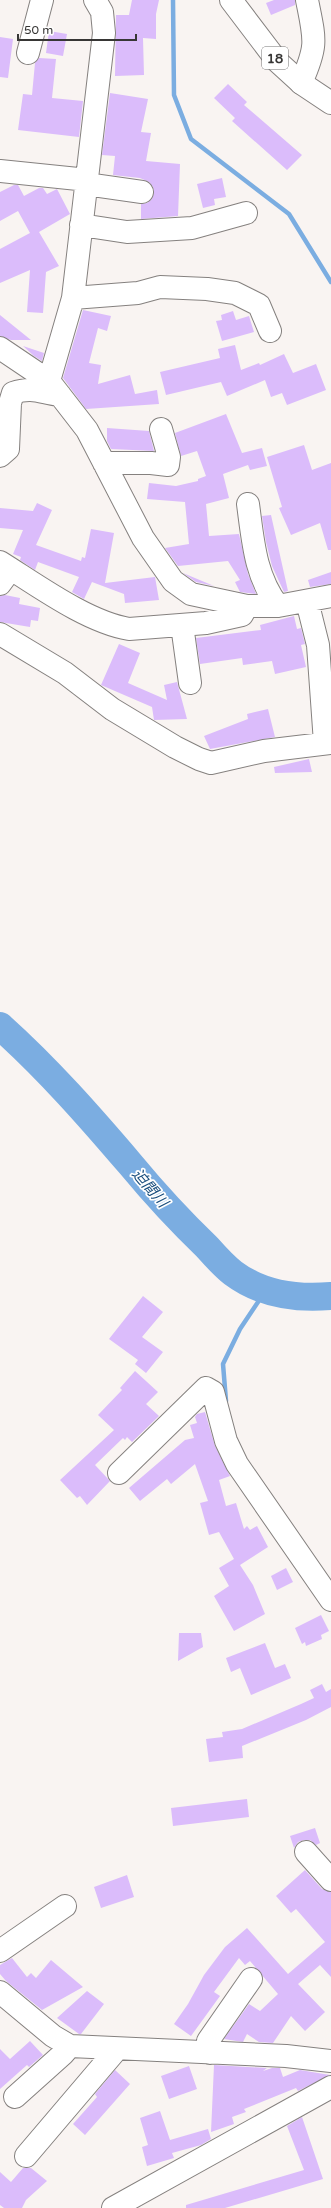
<svg xmlns="http://www.w3.org/2000/svg" width="331" height="2208" font-family="'Varela Round','Noto Sans JP',sans-serif">
	<rect width="100%" height="100%" fill="#f9f4f2"/>
	<g fill="none" stroke-linecap="round" stroke-linejoin="round">
		<path stroke="#7bade1" stroke-width="4.5" d="M 173,0 L 174,95 L 191,139 L 289,214 L 331,282
			M 226,1401 L 223,1364 L 240,1329 L 266,1290"/>
		<path stroke="#7bade1" stroke-width="28" d="M 0,1026 C 48,1069 90,1117 131,1165 C 155,1194 180,1221 207,1247 C 215,1256 224,1266 233,1273 C 261,1294 297,1299 331,1296"/>
	</g>
	<path fill="#dbbcfb" d="M 132,0 L 159,0 L 156,14 L 156,39 L 143,38 L 144,75 L 115,76 L 116,15 L 129,15 Z
		M 274,0 L 295,0 L 295,5 L 271,15 L 266,3 Z
		M 49,31 L 67,34 L 63,56 L 46,53 Z
		M 0,37 L 13,39 L 8,78 L 0,77 Z
		M 39,58 L 56,59 L 52,98 L 83,101 L 79,137 L 18,130 L 23,94 L 32,95 L 35,63 Z
		M 228,84 L 247,102 L 244,105 L 302,155 L 287,170 L 232,121 L 235,118 L 214,98 Z
		M 110,93 L 148,99 L 141,132 L 151,133 L 146,161 L 180,164 L 178,216 L 141,219 L 141,204 L 147,203 L 152,199 L 154,193 L 153,187 L 149,182 L 140,178 L 113,175 L 115,156 L 102,155 Z
		M 222,178 L 226,197 L 214,199 L 215,205 L 203,208 L 197,184 Z
		M 14,185 L 18,185 L 24,196 L 39,188 L 43,188 L 47,194 L 57,189 L 70,214 L 39,232 L 59,266 L 46,272 L 43,313 L 27,312 L 30,270 L 0,283 L 0,249 L 30,233 L 18,211 L 0,221 L 0,192 Z
		M 83,310 L 111,316 L 107,331 L 98,328 L 89,363 L 101,365 L 98,384 L 130,375 L 135,394 L 157,390 L 159,404 L 86,409 L 63,378 Z
		M 233,311 L 236,320 L 249,316 L 254,332 L 222,341 L 216,321 L 222,320 L 221,315 Z
		M 0,315 L 31,340 L 11,340 L 0,336 Z
		M 235,345 L 241,370 L 259,363 L 260,365 L 284,354 L 293,373 L 316,364 L 326,390 L 287,405 L 282,393 L 271,397 L 265,380 L 227,396 L 221,382 L 166,395 L 160,372 L 220,358 L 218,349 Z
		M 23,346 L 44,353 L 42,361 L 34,356 Z
		M 226,414 L 242,453 L 262,448 L 267,466 L 250,470 L 248,465 L 223,474 L 229,498 L 206,504 L 209,536 L 239,534 L 248,574 L 256,594 L 240,592 L 235,582 L 240,580 L 228,561 L 178,566 L 165,548 L 189,544 L 185,502 L 147,499 L 149,483 L 176,486 L 198,481 L 198,479 L 206,476 L 197,451 L 181,456 L 175,433 Z
		M 107,428 L 149,431 L 154,451 L 111,449 L 107,441 Z
		M 304,445 L 312,470 L 331,463 L 331,550 L 328,550 L 320,523 L 291,535 L 279,508 L 282,507 L 267,457 Z
		M 37,503 L 52,510 L 36,545 L 81,561 L 82,557 L 85,558 L 91,529 L 114,533 L 105,583 L 155,577 L 159,600 L 125,603 L 124,594 L 92,582 L 84,599 L 72,592 L 79,577 L 38,562 L 35,570 L 20,560 L 21,557 L 13,554 L 23,530 L 0,528 L 0,508 L 33,511 Z
		M 271,515 L 288,591 L 284,592 L 272,566 L 266,542 L 262,516 Z
		M 331,572 L 331,584 L 310,587 L 308,580 Z
		M 183,573 L 214,586 L 196,582 Z
		M 5,595 L 20,598 L 19,604 L 40,608 L 38,621 L 31,620 L 30,627 L 0,622 L 0,596 Z
		M 294,616 L 297,629 L 301,628 L 305,644 L 301,645 L 306,667 L 275,674 L 272,661 L 243,665 L 242,658 L 200,664 L 196,638 L 261,630 L 260,625 Z
		M 119,644 L 140,653 L 128,683 L 167,700 L 164,685 L 177,682 L 187,719 L 154,720 L 152,707 L 101,685 Z
		M 268,709 L 275,737 L 210,749 L 204,736 L 248,719 L 247,714 Z
		M 309,759 L 312,772 L 275,773 L 274,767 Z
		M 143,1296 L 163,1312 L 142,1337 L 163,1352 L 146,1373 L 135,1364 L 138,1360 L 109,1339 Z
		M 135,1371 L 158,1392 L 146,1404 L 159,1416 L 132,1442 L 127,1437 L 125,1440 L 123,1438 L 95,1465 L 110,1481 L 87,1505 L 80,1496 L 77,1498 L 60,1480 L 114,1430 L 98,1415 L 122,1390 L 120,1388 Z
		M 205,1412 L 215,1446 L 230,1476 L 219,1480 L 226,1506 L 236,1503 L 244,1529 L 247,1526 L 250,1530 L 257,1526 L 268,1547 L 240,1565 L 253,1585 L 265,1614 L 234,1631 L 214,1596 L 229,1586 L 219,1568 L 234,1559 L 219,1532 L 209,1535 L 200,1503 L 208,1501 L 195,1464 L 171,1484 L 167,1479 L 140,1501 L 129,1488 L 185,1440 L 194,1438 L 190,1425 L 197,1423 L 195,1417 L 197,1414 Z
		M 286,1568 L 293,1582 L 277,1590 L 271,1576 Z
		M 321,1615 L 329,1631 L 321,1635 L 322,1639 L 306,1646 L 305,1642 L 302,1644 L 295,1628 Z
		M 179,1633 L 201,1633 L 203,1647 L 178,1661 Z
		M 265,1643 L 275,1668 L 285,1664 L 291,1678 L 251,1695 L 240,1668 L 231,1672 L 226,1658 Z
		M 322,1684 L 326,1692 L 331,1689 L 331,1707 L 306,1720 L 242,1746 L 243,1758 L 209,1762 L 206,1739 L 223,1737 L 222,1732 L 242,1729 L 301,1704 L 314,1698 L 310,1690 Z
		M 247,1799 L 249,1817 L 173,1826 L 171,1808 Z
		M 315,1828 L 320,1843 L 316,1845 L 310,1840 L 304,1840 L 298,1842 L 294,1848 L 290,1836 Z
		M 305,1870 L 322,1889 L 331,1892 L 331,1977 L 320,1965 L 298,1984 L 325,2012 L 305,2031 L 291,2016 L 273,2043 L 259,2042 L 247,2034 L 243,2042 L 224,2039 L 249,2004 L 260,2011 L 278,1994 L 250,1961 L 245,1965 L 239,1958 L 214,1992 L 220,1996 L 191,2036 L 174,2024 L 188,2004 L 204,1975 L 225,1947 L 247,1928 L 288,1974 L 325,1942 L 296,1909 L 291,1913 L 276,1896 Z
		M 127,1875 L 134,1897 L 101,1908 L 94,1887 Z
		M 12,1958 L 27,1977 L 31,1973 L 36,1978 L 51,1960 L 83,1987 L 42,2010 L 6,1981 L 0,1974 L 0,1965 Z
		M 87,1991 L 104,2004 L 81,2034 L 79,2034 L 57,2018 Z
		M 30,2041 L 43,2055 L 29,2067 L 27,2065 L 0,2089 L 0,2049 L 10,2059 Z
		M 214,2065 L 267,2068 L 263,2071 L 272,2068 L 280,2068 L 283,2077 L 300,2070 L 330,2075 L 298,2091 L 296,2088 L 244,2109 L 246,2112 L 232,2117 L 234,2124 L 211,2132 Z
		M 189,2066 L 197,2089 L 169,2099 L 161,2076 Z
		M 115,2070 L 130,2084 L 85,2135 L 73,2124 L 97,2097 L 95,2094 Z
		M 160,2111 L 170,2140 L 208,2129 L 211,2139 L 201,2145 L 172,2153 L 174,2158 L 147,2166 L 142,2147 L 148,2145 L 140,2118 Z
		M 302,2117 L 323,2179 L 225,2208 L 186,2208 L 186,2205 L 304,2170 L 287,2126 Z
		M 23,2168 L 31,2168 L 47,2181 L 26,2200 L 22,2208 L 4,2208 L 0,2205 L 0,2172 L 11,2182 Z"/>
	<g fill="none" stroke-linecap="round" stroke-linejoin="round">
		<g stroke="#85817f" stroke-width="24">
			<path id="minor" d="M 28,53 L 42,0
				M 301,83 C 318,45 315,40 307,0
				M 0,171 L 78,179 L 86,184 L 142,192
				M 81,225 L 127,232 L 192,228 L 246,213
				M 73,298 L 138,293 L 160,287 L 207,289 L 235,293 L 259,305 L 270,331
				M 0,348 L 49,381 L 87,430 L 143,538 L 173,581 L 191,594 L 247,606 L 278,606 L 331,596
				M 49,381 L 73,298 L 104,33 L 102,12 L 95,0
				M 0,456 L 8,449 L 10,403 L 13,393 C 33,386 41,393 60,395
				M 104,463 L 151,463 L 168,465 L 169,457 L 161,429
				M 248,504 C 253,541 255,576 278,606
				M 0,562 C 37,585 87,622 129,629 L 206,623 L 242,615 L 247,606
				M 0,584 L 11,569
				M 307,601 L 318,645 L 325,743
				M 182,625 L 190,683
				M 0,634 L 65,673 L 112,709 L 175,747 L 199,759 L 211,763 L 264,751 L 331,743
				M 119,1473 L 206,1388 L 213,1392 L 226,1441 L 237,1464 L 331,1600
				M 306,1852 L 331,1880
				M 0,1951 L 65,1906
				M 0,1992 L 53,2036 L 70,2046 L 286,2056 L 331,2061
				M 210,2053 L 208,2041 L 251,1979
				M 15,2097 L 63,2054 L 70,2046
				M 26,2156 L 117,2049
				M 113,2208 L 331,2087"/>
		</g>
		<g stroke="#85817f" stroke-width="24">
			<path id="major" d="M 231,0 L 278,62 L 301,83 L 331,103"/>
		</g>
		<use href="#minor" stroke="#fff" stroke-width="22"/>
		<use href="#major" stroke="#fff" stroke-width="22"/>
	</g>
	<g text-anchor="middle" stroke-width="3.5" stroke-linejoin="round" paint-order="stroke">
		<rect fill="#fff" stroke="#737272" stroke-width="1" x="262" y="47" width="26" height="22" rx="3"/>
		<g font-size="13" font-weight="bold" fill="#373635">
			<text x="275" y="63">18</text>
		</g>
		<g font-size="15" font-style="italic" fill="#174c7c" stroke="#fff">
			<text transform="translate(150 1188) rotate(49)" y="5">迫間川</text>
		</g>
	</g>
	<path d="M18 34v6h118v-6" fill="none" stroke="#373635" stroke-width="2"/>
	<text x="24" y="34" font-size="12" fill="#373635" stroke="#ffffff" stroke-width="3" paint-order="stroke">50 m</text>
</svg>
